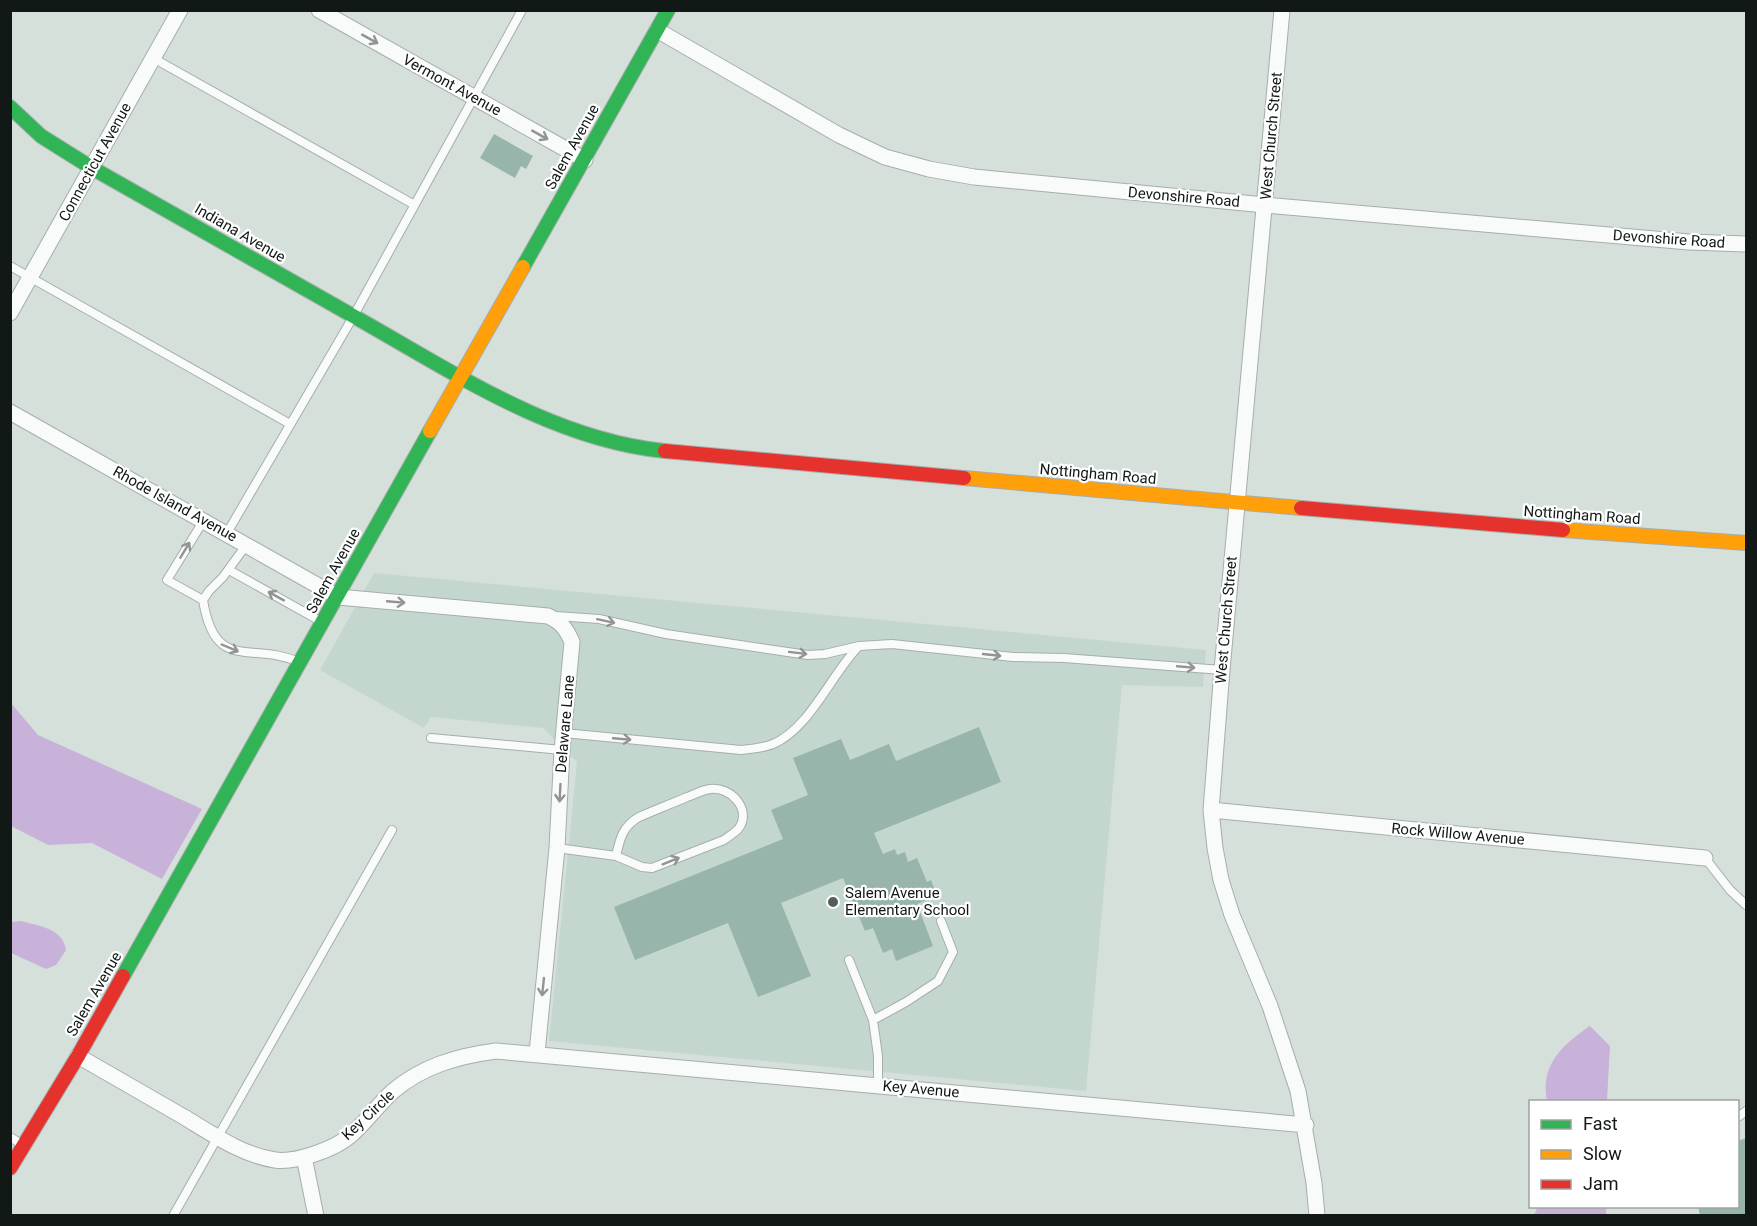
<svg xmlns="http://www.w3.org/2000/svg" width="1757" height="1226" font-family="Roboto,sans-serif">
	<rect width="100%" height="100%" fill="#d5e0db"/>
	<path fill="#c4d7cf" d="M 374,573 L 1206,650 L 1203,687 L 1122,685 L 1086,1091 L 549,1041 L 577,762 L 543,728 L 431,717 L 424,728 L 320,670 Z"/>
	<path fill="#c9b2d9" d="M 10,702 L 38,735 L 202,809 L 162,879 L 92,843 L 48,845 L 11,826 Z
		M 21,921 C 39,926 63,928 66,950 L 56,965 L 46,969 L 11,953 L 11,922 Z
		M 1590,1026 L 1610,1046 L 1607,1101 L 1547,1101 C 1540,1065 1562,1045 1590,1026 Z
		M 1538,1206 L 1606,1207 L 1606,1215 L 1534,1215 Z"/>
	<path fill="#98b5ab" d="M 494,134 L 533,156 L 526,169 L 521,166 L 515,178 L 480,158 Z
		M 979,727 L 1001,782 L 874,833 L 883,854 L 895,849 L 897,855 L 905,852 L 908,862 L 917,858 L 927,882 L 931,880 L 937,896 L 917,904 L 933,946 L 896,961 L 892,949 L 883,953 L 873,928 L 865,931 L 843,878 L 781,903 L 811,976 L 758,997 L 728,923 L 635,960 L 614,907 L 783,839 L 771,810 L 808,795 L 793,758 L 841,739 L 850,760 L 889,744 L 896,761 Z
		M 1746,1138 L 1746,1216 L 1700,1216 L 1698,1206 L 1738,1206 L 1738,1141 Z"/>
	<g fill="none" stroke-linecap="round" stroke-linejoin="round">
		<g stroke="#a6aeab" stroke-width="10">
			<path id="lane" d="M 153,58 L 413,204
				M 10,266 L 290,424
				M 227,533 L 353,317 L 522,10
				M 247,544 L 223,577 L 209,591 L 203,600 C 215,674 251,641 299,662
				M 229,570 L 322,622
				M 203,600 L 167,580 L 204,520
				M 556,616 L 599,619 L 666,634 L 808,655 L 825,654 L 859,646 L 892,644 L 1013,657 L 1064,658 L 1222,670
				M 564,733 L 741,750 C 752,749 763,748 773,744 C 809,729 831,675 858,647
				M 431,738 L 562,750
				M 557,848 L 616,856 L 642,867 L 652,868 L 724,840 C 729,836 735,833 739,828 C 752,809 730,786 710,789 C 702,790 694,795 687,797 C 671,804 655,810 639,817 C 623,826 620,838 616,856
				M 1705,858 L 1730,890 L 1746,905
				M 849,960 L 873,1020 L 878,1056 L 878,1085
				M 873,1020 L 906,1002 L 938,981 L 953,952 L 941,921
				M 1738,1117 L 1746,1111
				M 10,1137 L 23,1145
				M 173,1216 L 392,830"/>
		</g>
		<g stroke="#a6aeab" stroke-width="17">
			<path id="street" d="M 319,10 L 585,160
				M 1282,10 L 1222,670 L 1211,810 L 1215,848 L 1221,880 L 1232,915 L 1270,1006 L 1298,1091 L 1314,1183 L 1317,1216
				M 657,30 L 839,135 L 885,157 L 929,169 L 974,177 L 1265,205 L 1689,242 L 1746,244
				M 10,313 L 180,10
				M 10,412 L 338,597 L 548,616 C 561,622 566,628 572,642 L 562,750 L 557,848 L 537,1053
				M 1211,810 L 1705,858
				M 78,1056 C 113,1076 149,1097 184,1117 C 212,1134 242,1155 275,1160 C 296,1163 335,1149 351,1135 C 366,1122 378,1105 392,1092 C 422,1066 458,1056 496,1051 L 1306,1125
				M 304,1157 L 316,1216"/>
		</g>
		<g stroke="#a6aeab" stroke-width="16">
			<path id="fast" d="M 10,107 L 41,136 L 92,168 C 182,219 272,270 362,321 C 456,374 554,440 665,451
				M 523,267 L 668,10
				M 123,976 L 430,431"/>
		</g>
		<g stroke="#a6aeab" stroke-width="16">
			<path id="slow" d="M 430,431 L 523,267
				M 964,478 L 1301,508
				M 1563,530 L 1746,543"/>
		</g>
		<g stroke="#a6aeab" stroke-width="16">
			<path id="jam" d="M 665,451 L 964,478
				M 1301,508 L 1563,530
				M 10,1168 L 78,1056 L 123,976"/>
		</g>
		<use href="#lane" stroke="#f9fafa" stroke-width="8"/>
		<use href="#street" stroke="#f9fafa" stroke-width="15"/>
		<use href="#fast" stroke="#30b455" stroke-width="14"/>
		<use href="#slow" stroke="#ff9f0a" stroke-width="14"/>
		<use href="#jam" stroke="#e5322d" stroke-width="14"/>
	</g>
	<defs><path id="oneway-shaft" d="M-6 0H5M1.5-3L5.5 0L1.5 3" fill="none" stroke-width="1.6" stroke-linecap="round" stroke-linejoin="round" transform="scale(1.5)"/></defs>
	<g stroke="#919493">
		<use href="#oneway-shaft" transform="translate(370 39) rotate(29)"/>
		<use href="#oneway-shaft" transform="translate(540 135) rotate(29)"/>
		<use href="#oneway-shaft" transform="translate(185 550) rotate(-59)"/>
		<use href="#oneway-shaft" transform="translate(276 596) rotate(-151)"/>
		<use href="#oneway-shaft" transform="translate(396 602) rotate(5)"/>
		<use href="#oneway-shaft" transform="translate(606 621) rotate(12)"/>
		<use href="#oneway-shaft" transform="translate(230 648) rotate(23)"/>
		<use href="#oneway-shaft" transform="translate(798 653) rotate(7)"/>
		<use href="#oneway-shaft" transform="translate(992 655) rotate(6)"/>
		<use href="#oneway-shaft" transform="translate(1186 667) rotate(5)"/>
		<use href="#oneway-shaft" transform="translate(622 739) rotate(5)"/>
		<use href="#oneway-shaft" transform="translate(560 793) rotate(93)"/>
		<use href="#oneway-shaft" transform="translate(671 861) rotate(-22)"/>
		<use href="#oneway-shaft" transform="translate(543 987) rotate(96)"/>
	</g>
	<circle fill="#565e5a" stroke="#fff" stroke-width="2" cx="833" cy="902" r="6"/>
	<g text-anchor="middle" stroke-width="4.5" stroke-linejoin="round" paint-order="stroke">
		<g font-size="15" fill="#111815" stroke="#fff">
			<text transform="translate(452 85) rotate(29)" y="5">Vermont Avenue</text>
			<text transform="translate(1271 136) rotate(-85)" y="5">West Church Street</text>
			<text transform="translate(572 147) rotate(-61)" y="5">Salem Avenue</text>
			<text transform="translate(95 162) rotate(-61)" y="5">Connecticut Avenue</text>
			<text transform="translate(1184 197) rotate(5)" y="5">Devonshire Road</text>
			<text transform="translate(240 233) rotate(30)" y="5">Indiana Avenue</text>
			<text transform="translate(1669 239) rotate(4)" y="5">Devonshire Road</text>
			<text transform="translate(1098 474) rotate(5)" y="5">Nottingham Road</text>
			<text transform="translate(175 504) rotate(29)" y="5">Rhode Island Avenue</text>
			<text transform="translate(1582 515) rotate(4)" y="5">Nottingham Road</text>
			<text transform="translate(333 571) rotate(-61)" y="5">Salem Avenue</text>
			<text transform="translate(1226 620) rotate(-85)" y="5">West Church Street</text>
			<text transform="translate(565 724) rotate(-85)" y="5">Delaware Lane</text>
			<text transform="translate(1458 834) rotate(5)" y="5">Rock Willow Avenue</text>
			<text transform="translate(94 994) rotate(-60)" y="5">Salem Avenue</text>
			<text transform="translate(921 1089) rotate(5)" y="5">Key Avenue</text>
			<text transform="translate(368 1115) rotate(-43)" y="5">Key Circle</text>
		</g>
		<g font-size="15" fill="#111815" stroke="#fff" text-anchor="start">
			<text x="845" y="898">Salem Avenue<tspan x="845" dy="17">Elementary School</tspan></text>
		</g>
	</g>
	<rect width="1757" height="1226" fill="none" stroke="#111815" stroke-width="24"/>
	<rect x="1529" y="1100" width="210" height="108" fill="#ffffff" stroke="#a0a3a1" stroke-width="1.5"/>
	<rect x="1541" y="1120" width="30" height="9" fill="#30b455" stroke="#a0a3a1" stroke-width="1.5"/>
	<text x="1583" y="1130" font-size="18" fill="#111815">Fast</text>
	<rect x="1541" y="1150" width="30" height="9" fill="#ff9f0a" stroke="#a0a3a1" stroke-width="1.5"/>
	<text x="1583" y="1160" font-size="18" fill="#111815">Slow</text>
	<rect x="1541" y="1180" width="30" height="9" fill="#e5322d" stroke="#a0a3a1" stroke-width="1.5"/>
	<text x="1583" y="1190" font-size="18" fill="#111815">Jam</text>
</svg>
